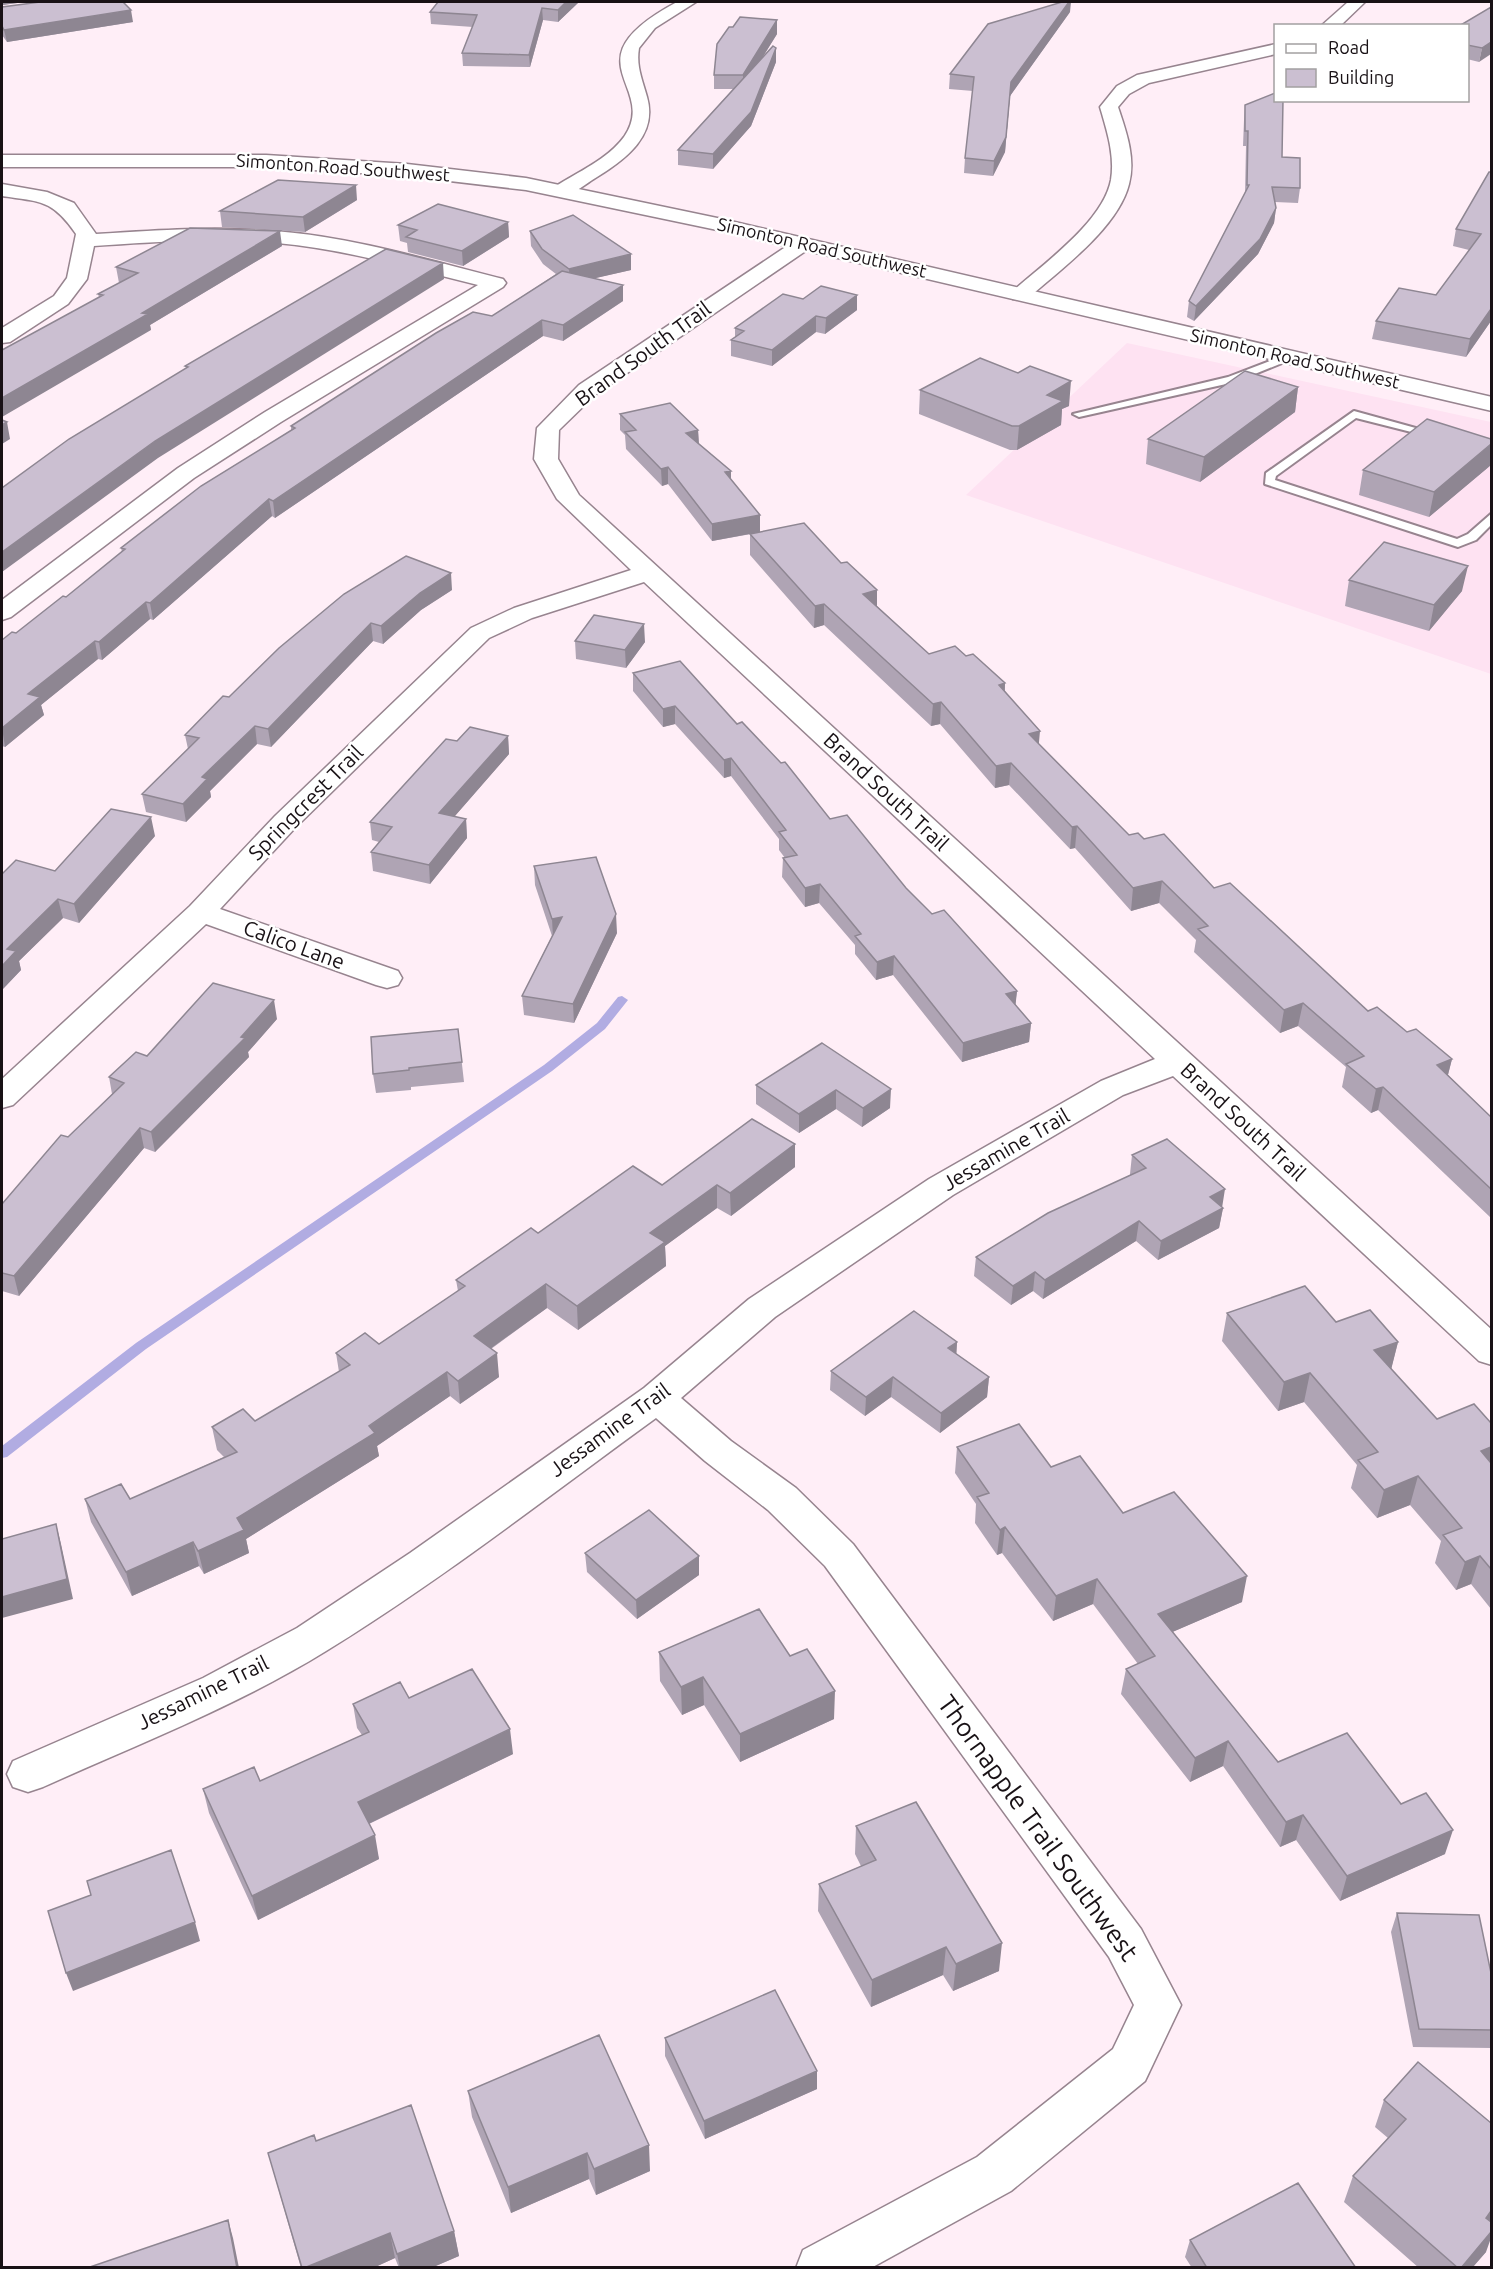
<svg xmlns="http://www.w3.org/2000/svg" width="1493" height="2269" font-family="Ubuntu,sans-serif">
	<rect width="100%" height="100%" fill="#ffeef7"/>
	<path fill="#fee2f2" d="M 1127,343 L 1491,422 L 1491,674 L 966,495 Z"/>
	<g fill="none" stroke-linecap="round" stroke-linejoin="round">
		<path fill="#b1ace2" fill-rule="evenodd" d="M 622,996 L 628,1000 L 605,1029 L 552,1071 L 146,1349 L 7,1457 L 2,1458 L 2,1446 L 136,1343 L 544,1065 L 597,1023 L 618,997 Z"/>
		<g stroke="#97848f" stroke-width="4">
			<path id="service" d="M 1288,354 L 1293,357 L 1292,359 L 1235,382 L 1079,417 L 1073,414 L 1228,377 Z
				M 1354,411 L 1441,435 L 1435,438 L 1356,418 L 1276,476 L 1275,480 L 1457,539 L 1468,534 L 1492,513 L 1492,524 L 1476,540 L 1458,547 L 1265,484 L 1266,473 Z"/>
		</g>
		<g stroke="#97848f" stroke-width="3">
			<path id="minor" d="M 677,2 L 696,2 L 655,28 L 639,48 C 636,66 642,79 647,97 C 658,135 626,159 597,177 C 585,184 571,198 556,194 L 553,190 L 556,186 C 578,172 608,159 624,137 C 660,85 565,62 677,2 Z
				M 1348,2 L 1365,2 L 1340,26 L 1321,26 Z
				M 1276,44 L 1276,54 L 1149,83 L 1129,94 L 1118,107 C 1126,131 1136,158 1129,184 C 1118,228 1060,270 1027,299 L 1013,299 L 1010,295 L 1013,291 C 1043,264 1103,222 1111,180 C 1115,155 1107,131 1100,107 L 1117,86 L 1137,75 Z
				M 2,184 L 47,192 L 74,203 L 96,234 C 155,230 215,226 275,231 C 352,237 428,260 503,279 L 506,283 L 503,287 L 281,422 L 194,478 L 11,617 L 2,620 L 2,600 L 178,468 L 265,412 L 478,285 C 412,269 345,249 277,243 C 216,237 154,242 94,246 L 87,279 L 68,304 L 10,342 L 2,343 L 2,328 L 54,296 L 67,278 L 76,234 C 52,199 41,202 2,196 Z
				M 803,238 L 810,240 L 813,244 L 810,248 L 595,395 L 559,430 L 558,459 L 579,495 L 1492,1330 L 1492,1365 L 1479,1361 L 1173,1076 L 1123,1095 L 953,1195 L 775,1317 L 681,1398 L 731,1441 L 796,1488 L 853,1544 L 1141,1929 L 1181,2005 L 1145,2081 L 1011,2191 L 871,2268 L 796,2268 L 803,2250 L 977,2157 L 1113,2049 L 1134,2005 L 1109,1957 L 825,1566 L 768,1510 L 705,1461 L 656,1418 C 547,1497 440,1581 326,1651 C 237,1706 138,1744 43,1787 L 28,1792 L 13,1787 L 7,1774 L 13,1761 L 203,1678 L 297,1628 L 410,1553 L 644,1388 L 749,1299 L 929,1179 L 1101,1081 L 1155,1059 L 644,582 L 532,618 L 489,638 L 295,828 L 220,909 L 398,971 L 402,978 L 398,985 L 387,988 L 376,985 L 206,924 L 13,1105 L 2,1108 L 2,1079 L 190,906 L 275,816 L 471,628 L 514,608 L 631,570 L 557,499 L 534,459 L 537,428 L 579,385 L 796,240 Z"/>
		</g>
		<g stroke="#97848f" stroke-width="3">
			<path id="tertiary" d="M 2,155 L 266,155 L 407,164 L 526,178 L 722,219 L 1492,397 L 1492,411 L 722,231 L 526,190 L 407,176 L 266,167 L 2,167 Z"/>
		</g>
		<use href="#service" fill="#fff" fill-rule="evenodd"/>
		<use href="#minor" fill="#fff" fill-rule="evenodd"/>
		<use href="#tertiary" fill="#fff" fill-rule="evenodd"/>
	</g>
	<path fill="#afa4b4" d="M 2,2 L 25,2 L 2,5 L 2,7 L 133,22 L 7,42 L 2,35 Z
		M 438,2 L 579,2 L 558,22 L 543,20 L 530,67 L 463,66 L 462,53 L 473,27 L 431,24 L 430,12 Z
		M 1491,7 L 1479,62 L 1467,59 L 1467,26 Z
		M 1070,12 L 1010,96 L 1005,152 L 993,176 L 964,173 L 965,158 L 973,91 L 949,89 L 950,74 Z
		M 777,20 L 777,34 L 762,58 L 776,62 L 751,126 L 713,169 L 678,165 L 678,150 L 733,89 L 714,89 L 714,75 L 733,27 Z
		M 1245,105 L 1282,157 L 1300,188 L 1298,203 L 1275,202 L 1276,208 L 1274,223 L 1258,254 L 1194,321 L 1187,317 L 1189,301 L 1245,194 L 1246,146 L 1243,146 L 1244,120 Z
		M 1491,172 L 1491,321 L 1466,357 L 1372,339 L 1376,321 L 1436,295 L 1469,250 L 1453,246 L 1456,229 Z
		M 357,200 L 305,232 L 222,227 L 220,211 Z
		M 508,222 L 509,237 L 463,266 L 408,252 L 407,243 L 400,241 L 398,225 Z
		M 530,231 L 631,270 L 595,278 L 623,301 L 563,341 L 543,336 L 275,518 L 272,516 L 153,620 L 150,619 L 102,660 L 98,659 L 41,705 L 44,715 L 5,747 L 2,746 L 2,640 L 16,633 L 66,597 L 122,552 L 121,548 L 291,430 L 291,426 L 492,316 L 556,274 L 543,264 L 531,246 Z
		M 282,246 L 150,325 L 151,330 L 99,297 L 98,294 L 119,283 L 116,267 Z
		M 857,295 L 857,310 L 825,334 L 816,332 L 772,366 L 731,356 L 731,340 L 735,337 L 735,328 L 803,299 Z
		M 1298,387 L 1295,412 L 1200,482 L 1146,464 L 1148,439 Z
		M 920,390 L 1069,406 L 1062,409 L 1061,425 L 1017,450 L 1010,450 L 919,414 Z
		M 620,414 L 698,430 L 699,444 L 731,479 L 760,532 L 841,563 L 877,590 L 877,606 L 929,654 L 966,656 L 1005,683 L 1005,691 L 1039,744 L 1129,835 L 1144,839 L 1214,888 L 1368,1011 L 1407,1032 L 1452,1059 L 1448,1075 L 1491,1117 L 1491,1218 L 1378,1110 L 1371,1113 L 1342,1087 L 1346,1067 L 1298,1026 L 1280,1033 L 1194,952 L 1196,940 L 1159,903 L 1131,911 L 1075,848 L 1070,849 L 1009,785 L 995,788 L 940,724 L 931,726 L 824,625 L 814,628 L 750,555 L 750,534 L 751,534 L 712,541 L 668,484 L 662,486 L 626,449 L 625,435 L 620,430 Z
		M 1491,465 L 1429,517 L 1359,495 L 1363,470 Z
		M 1349,580 L 1462,591 L 1429,631 L 1345,606 Z
		M 452,590 L 421,610 L 383,644 L 373,641 L 271,747 L 257,744 L 210,791 L 211,797 L 186,822 L 146,812 L 142,794 L 188,749 L 185,735 L 229,697 L 279,648 Z
		M 575,641 L 645,642 L 626,668 L 576,659 Z
		M 633,673 L 737,724 L 830,819 L 906,888 L 932,914 L 1017,991 L 1015,1005 L 1031,1023 L 1029,1042 L 962,1062 L 893,975 L 876,980 L 855,954 L 855,945 L 819,903 L 805,907 L 782,877 L 783,858 L 785,858 L 779,850 L 779,839 L 731,776 L 724,778 L 675,724 L 663,727 L 633,691 Z
		M 508,736 L 509,754 L 454,817 L 466,819 L 467,838 L 430,884 L 373,871 L 371,852 L 379,842 L 372,840 L 370,822 L 457,741 Z
		M 155,836 L 79,923 L 63,918 L 19,961 L 21,970 L 2,990 L 55,871 Z
		M 534,866 L 617,933 L 574,1023 L 524,1015 L 522,996 L 552,936 L 535,885 Z
		M 277,1019 L 248,1052 L 249,1057 L 155,1152 L 144,1148 L 19,1296 L 2,1291 L 2,1204 L 112,1094 L 109,1077 L 147,1056 Z
		M 458,1029 L 464,1082 L 411,1087 L 411,1090 L 376,1093 L 373,1074 Z
		M 822,1043 L 890,1108 L 862,1127 L 836,1109 L 799,1133 L 756,1104 L 756,1085 Z
		M 795,1144 L 795,1167 L 731,1216 L 717,1208 L 665,1246 L 666,1266 L 578,1330 L 547,1308 L 491,1349 L 499,1377 L 460,1404 L 450,1396 L 377,1446 L 379,1456 L 246,1539 L 249,1553 L 204,1574 L 199,1566 L 132,1596 L 91,1522 L 85,1499 L 130,1499 L 224,1457 L 217,1450 L 212,1427 L 255,1421 L 339,1372 L 336,1353 L 379,1344 L 458,1291 L 456,1280 L 538,1233 L 662,1185 Z
		M 1132,1155 L 1222,1208 L 1223,1208 L 1219,1228 L 1158,1260 L 1136,1241 L 1043,1299 L 1033,1291 L 1011,1305 L 974,1276 L 976,1257 L 1130,1175 L 1130,1174 Z
		M 1227,1313 L 1336,1322 L 1398,1342 L 1391,1369 L 1437,1419 L 1491,1423 L 1491,1609 L 1471,1584 L 1456,1590 L 1435,1563 L 1441,1541 L 1410,1505 L 1377,1518 L 1351,1488 L 1357,1465 L 1304,1402 L 1278,1411 L 1222,1341 Z
		M 957,1342 L 956,1354 L 989,1377 L 987,1397 L 940,1433 L 891,1397 L 865,1416 L 830,1390 L 831,1371 Z
		M 957,1447 L 1051,1467 L 1123,1513 L 1242,1602 L 1172,1632 L 1278,1762 L 1401,1804 L 1445,1854 L 1340,1901 L 1296,1840 L 1280,1847 L 1223,1766 L 1190,1782 L 1121,1694 L 1126,1669 L 1138,1664 L 1093,1604 L 1053,1621 L 1002,1553 L 997,1555 L 975,1523 L 976,1504 L 955,1473 Z
		M 585,1553 L 699,1575 L 637,1619 L 587,1572 Z
		M 659,1652 L 790,1656 L 834,1719 L 740,1762 L 704,1705 L 682,1715 L 660,1681 Z
		M 409,1698 L 513,1754 L 369,1824 L 379,1859 L 258,1920 L 209,1813 L 203,1789 L 260,1781 L 362,1735 L 357,1728 L 353,1704 Z
		M 856,1826 L 999,1971 L 953,1991 L 943,1975 L 871,2007 L 818,1911 L 819,1884 L 861,1866 L 855,1854 Z
		M 1397,1913 L 1491,1973 L 1491,2048 L 1413,2047 L 1391,1932 Z
		M 665,2038 L 817,2089 L 705,2139 L 665,2056 Z
		M 468,2091 L 650,2171 L 596,2195 L 589,2179 L 511,2213 L 472,2117 Z
		M 1384,2100 L 1491,2123 L 1486,2252 L 1472,2268 L 1419,2268 L 1344,2202 L 1353,2176 L 1388,2138 L 1375,2127 Z
		M 316,2141 L 454,2231 L 459,2256 L 431,2268 L 399,2268 L 395,2258 L 373,2268 L 301,2268 L 268,2153 Z
		M 1190,2240 L 1356,2268 L 1192,2268 L 1185,2257 Z"/>
	<path fill="#8e8692" d="M 2,2 L 25,2 L 2,5 L 2,7 Z
		M 566,2 L 579,2 L 558,22 L 558,10 Z
		M 1069,2 L 1071,2 L 1070,12 L 1010,96 L 1005,152 L 993,176 L 994,161 L 1011,82 Z
		M 542,8 L 543,20 L 530,67 L 529,55 Z
		M 131,10 L 133,22 L 7,42 L 4,30 Z
		M 777,20 L 777,34 L 743,89 L 743,75 Z
		M 1491,42 L 1491,54 L 1479,62 L 1482,48 Z
		M 776,48 L 776,62 L 751,126 L 713,169 L 713,154 Z
		M 356,185 L 357,200 L 305,232 L 303,217 Z
		M 1276,208 L 1274,223 L 1258,254 L 1194,321 L 1196,306 Z
		M 508,222 L 509,237 L 463,266 L 462,251 Z
		M 280,231 L 282,246 L 150,325 L 151,330 L 2,417 L 2,398 L 142,313 Z
		M 631,254 L 631,270 L 570,284 L 569,269 Z
		M 443,263 L 444,279 L 158,458 L 2,572 L 2,552 L 155,441 Z
		M 623,285 L 623,301 L 563,341 L 563,325 Z
		M 857,295 L 857,310 L 825,334 L 826,318 Z
		M 1491,309 L 1491,321 L 1466,357 L 1470,339 Z
		M 816,316 L 816,332 L 772,366 L 772,350 Z
		M 542,320 L 543,336 L 275,518 L 273,501 Z
		M 1071,381 L 1069,406 L 1062,409 L 1061,425 L 1017,450 L 1019,426 L 1047,395 Z
		M 1298,387 L 1295,412 L 1200,482 L 1204,457 Z
		M 7,422 L 10,439 L 2,444 L 2,425 Z
		M 698,430 L 699,447 L 686,433 Z
		M 1491,444 L 1491,465 L 1429,517 L 1434,492 Z
		M 668,467 L 668,484 L 662,486 L 661,469 Z
		M 731,471 L 731,488 L 725,472 Z
		M 269,499 L 272,516 L 153,620 L 150,603 Z
		M 760,515 L 760,532 L 712,541 L 712,524 Z
		M 1468,566 L 1462,591 L 1429,631 L 1434,605 Z
		M 451,573 L 452,590 L 421,610 L 383,644 L 381,626 L 420,593 Z
		M 877,590 L 877,612 L 863,594 Z
		M 146,602 L 150,619 L 102,660 L 99,642 Z
		M 824,604 L 824,625 L 814,628 L 815,606 Z
		M 371,623 L 373,641 L 271,747 L 268,729 Z
		M 644,624 L 645,642 L 626,668 L 625,650 Z
		M 95,641 L 98,659 L 41,705 L 44,715 L 5,747 L 2,728 L 28,694 Z
		M 1005,683 L 1004,705 L 999,685 Z
		M 941,702 L 940,724 L 931,726 L 933,704 Z
		M 675,706 L 675,724 L 663,727 L 663,709 Z
		M 255,726 L 257,744 L 210,791 L 211,797 L 186,822 L 183,804 L 202,777 Z
		M 1040,731 L 1038,753 L 1029,734 Z
		M 508,736 L 509,754 L 441,832 L 439,813 Z
		M 731,758 L 731,776 L 724,778 L 724,760 Z
		M 1011,763 L 1009,785 L 995,788 L 996,766 Z
		M 151,817 L 155,836 L 79,923 L 74,904 Z
		M 466,819 L 467,838 L 430,884 L 429,865 Z
		M 1077,826 L 1075,848 L 1070,849 L 1072,827 Z
		M 1162,881 L 1159,903 L 1131,911 L 1133,888 Z
		M 820,884 L 819,903 L 805,907 L 805,888 Z
		M 58,899 L 63,918 L 19,961 L 21,970 L 2,990 L 2,966 L 7,949 Z
		M 616,914 L 617,933 L 574,1023 L 573,1004 Z
		M 562,917 L 553,937 L 552,919 Z
		M 894,956 L 893,975 L 876,980 L 877,962 Z
		M 1017,991 L 1015,1010 L 1006,994 Z
		M 274,1000 L 277,1019 L 248,1052 L 249,1057 L 155,1152 L 151,1132 L 241,1037 Z
		M 1303,1003 L 1298,1026 L 1280,1033 L 1284,1010 Z
		M 1031,1023 L 1029,1042 L 962,1062 L 963,1043 Z
		M 1452,1059 L 1446,1082 L 1437,1065 Z
		M 1383,1087 L 1378,1110 L 1371,1113 L 1376,1089 Z
		M 891,1089 L 890,1108 L 862,1127 L 863,1108 Z
		M 836,1090 L 836,1109 L 799,1133 L 799,1114 Z
		M 140,1128 L 144,1148 L 19,1296 L 14,1276 Z
		M 795,1144 L 795,1167 L 731,1216 L 730,1193 Z
		M 717,1185 L 717,1208 L 665,1246 L 666,1266 L 578,1330 L 577,1306 L 650,1233 Z
		M 1225,1189 L 1222,1208 L 1210,1197 Z
		M 1223,1208 L 1219,1228 L 1158,1260 L 1161,1241 Z
		M 1139,1221 L 1136,1241 L 1043,1299 L 1045,1280 Z
		M 1035,1272 L 1033,1291 L 1011,1305 L 1013,1286 Z
		M 546,1284 L 547,1308 L 476,1359 L 474,1336 Z
		M 957,1342 L 956,1362 L 948,1348 Z
		M 1398,1342 L 1391,1370 L 1374,1350 Z
		M 497,1353 L 499,1377 L 460,1404 L 458,1381 Z
		M 447,1372 L 450,1396 L 377,1446 L 379,1456 L 246,1539 L 249,1553 L 204,1574 L 198,1551 L 237,1518 Z
		M 1310,1373 L 1304,1402 L 1278,1411 L 1284,1382 Z
		M 893,1377 L 891,1397 L 865,1416 L 866,1397 Z
		M 989,1377 L 987,1397 L 940,1433 L 941,1413 Z
		M 1491,1447 L 1491,1472 L 1481,1451 Z
		M 1418,1476 L 1410,1505 L 1377,1518 L 1384,1490 Z
		M 56,1524 L 61,1544 L 73,1599 L 2,1618 L 2,1597 Z
		M 1005,1527 L 1002,1553 L 997,1555 L 1000,1530 Z
		M 193,1542 L 199,1566 L 132,1596 L 126,1572 Z
		M 699,1556 L 699,1575 L 637,1619 L 636,1600 Z
		M 1480,1556 L 1471,1584 L 1456,1590 L 1465,1562 Z
		M 1247,1576 L 1242,1602 L 1154,1640 L 1158,1614 Z
		M 1097,1579 L 1093,1604 L 1053,1621 L 1056,1596 Z
		M 703,1677 L 704,1705 L 682,1715 L 681,1687 Z
		M 835,1691 L 834,1719 L 740,1762 L 740,1734 Z
		M 510,1729 L 513,1754 L 362,1827 L 358,1802 Z
		M 1228,1741 L 1223,1766 L 1190,1782 L 1195,1758 Z
		M 1303,1815 L 1296,1840 L 1280,1847 L 1286,1822 Z
		M 1453,1830 L 1445,1854 L 1340,1901 L 1347,1876 Z
		M 375,1835 L 379,1859 L 258,1920 L 252,1896 Z
		M 195,1922 L 200,1941 L 73,1991 L 66,1973 Z
		M 1002,1943 L 999,1971 L 953,1991 L 956,1964 Z
		M 946,1947 L 943,1975 L 871,2007 L 872,1980 Z
		M 817,2071 L 817,2089 L 705,2139 L 704,2121 Z
		M 649,2145 L 650,2171 L 596,2195 L 594,2169 Z
		M 587,2153 L 589,2179 L 511,2213 L 508,2187 Z
		M 1491,2211 L 1491,2224 L 1486,2218 Z
		M 228,2220 L 233,2238 L 239,2268 L 237,2268 Z
		M 454,2231 L 459,2256 L 431,2268 L 400,2268 L 397,2254 Z
		M 1491,2232 L 1491,2238 L 1486,2252 L 1472,2268 L 1461,2268 Z
		M 390,2233 L 395,2258 L 373,2268 L 304,2268 Z"/>
	<path fill="#cbbfd1" stroke="#8e8692" stroke-width="1.5" d="M 40,2 L 123,2 L 131,10 L 4,30 L 2,26 L 2,7 Z
		M 438,2 L 566,2 L 558,10 L 542,8 L 529,55 L 462,53 L 477,15 L 430,12 Z
		M 1062,2 L 1069,2 L 1011,82 L 1006,137 L 994,161 L 965,158 L 974,77 L 950,74 L 988,24 Z
		M 1491,7 L 1491,42 L 1482,48 L 1467,45 L 1467,26 L 1459,26 Z
		M 740,17 L 777,20 L 743,75 L 714,75 L 717,44 L 729,27 L 733,27 Z
		M 773,46 L 776,48 L 751,112 L 713,154 L 678,150 Z
		M 1275,93 L 1275,100 L 1283,100 L 1282,157 L 1300,158 L 1300,188 L 1272,187 L 1276,208 L 1260,239 L 1196,306 L 1189,301 L 1249,185 L 1247,185 L 1248,131 L 1245,131 L 1245,105 Z
		M 1489,172 L 1491,172 L 1491,309 L 1470,339 L 1376,321 L 1399,288 L 1436,295 L 1481,234 L 1456,229 Z
		M 278,180 L 356,185 L 303,217 L 220,211 Z
		M 438,204 L 508,222 L 462,251 L 406,237 L 417,230 L 398,225 Z
		M 573,215 L 631,254 L 569,269 L 542,249 L 530,231 Z
		M 190,228 L 280,231 L 142,313 L 148,314 L 2,398 L 2,350 L 103,295 L 98,294 L 138,273 L 116,267 Z
		M 386,249 L 443,263 L 155,441 L 2,552 L 2,488 L 69,439 L 188,367 L 185,366 Z
		M 562,271 L 623,285 L 563,325 L 542,320 L 273,501 L 269,499 L 150,603 L 146,602 L 99,642 L 95,641 L 28,694 L 40,697 L 2,728 L 2,640 L 12,632 L 16,633 L 63,596 L 66,597 L 125,549 L 121,548 L 201,486 L 295,428 L 291,426 L 436,333 L 473,312 L 492,316 Z
		M 821,286 L 857,295 L 826,318 L 816,316 L 772,350 L 731,340 L 744,331 L 735,328 L 783,294 L 803,299 Z
		M 980,358 L 1018,373 L 1030,366 L 1071,381 L 1047,395 L 1063,401 L 1019,426 L 1012,426 L 920,390 Z
		M 1245,371 L 1298,387 L 1204,457 L 1148,439 Z
		M 670,403 L 698,430 L 686,433 L 731,471 L 725,472 L 760,515 L 712,524 L 668,467 L 661,469 L 625,432 L 636,430 L 620,414 Z
		M 1427,419 L 1491,439 L 1491,444 L 1434,492 L 1363,470 Z
		M 2,420 L 7,422 L 2,425 Z
		M 804,523 L 841,563 L 847,562 L 877,590 L 863,594 L 929,654 L 955,646 L 966,656 L 973,654 L 1005,683 L 999,685 L 1040,731 L 1029,734 L 1129,835 L 1138,833 L 1144,839 L 1164,834 L 1214,888 L 1230,883 L 1368,1011 L 1377,1007 L 1407,1032 L 1416,1029 L 1452,1059 L 1437,1065 L 1491,1117 L 1491,1189 L 1383,1087 L 1376,1089 L 1346,1064 L 1364,1056 L 1303,1003 L 1284,1010 L 1198,929 L 1208,926 L 1162,881 L 1133,888 L 1077,826 L 1072,827 L 1011,763 L 996,766 L 941,702 L 933,704 L 824,604 L 815,606 L 750,534 Z
		M 1384,542 L 1468,566 L 1434,605 L 1349,580 Z
		M 406,556 L 451,573 L 420,593 L 381,626 L 371,623 L 268,729 L 255,726 L 202,777 L 207,779 L 183,804 L 142,794 L 199,738 L 185,735 L 223,696 L 229,697 L 279,648 L 344,594 Z
		M 594,615 L 644,624 L 625,650 L 575,641 Z
		M 680,661 L 737,724 L 742,722 L 781,763 L 785,762 L 830,819 L 847,815 L 906,888 L 932,914 L 944,910 L 1017,991 L 1006,994 L 1031,1023 L 963,1043 L 894,956 L 877,962 L 855,936 L 861,934 L 820,884 L 805,888 L 783,858 L 797,855 L 779,832 L 786,830 L 731,758 L 724,760 L 675,706 L 663,709 L 633,673 Z
		M 470,727 L 508,736 L 439,813 L 466,819 L 429,865 L 371,852 L 392,827 L 370,822 L 446,739 L 457,741 Z
		M 111,809 L 151,817 L 74,904 L 58,899 L 7,949 L 16,951 L 2,966 L 2,874 L 16,860 L 55,871 Z
		M 596,857 L 616,914 L 573,1004 L 522,996 L 562,917 L 552,919 L 534,866 Z
		M 213,983 L 274,1000 L 241,1037 L 245,1038 L 151,1132 L 140,1128 L 14,1276 L 2,1273 L 2,1204 L 61,1135 L 68,1137 L 124,1083 L 109,1077 L 136,1052 L 147,1056 Z
		M 458,1029 L 462,1062 L 409,1068 L 409,1070 L 373,1074 L 371,1037 Z
		M 822,1043 L 891,1089 L 863,1108 L 836,1090 L 799,1114 L 756,1085 Z
		M 752,1119 L 795,1144 L 730,1193 L 717,1185 L 650,1233 L 665,1242 L 577,1306 L 546,1284 L 474,1336 L 497,1353 L 458,1381 L 447,1372 L 369,1426 L 375,1433 L 237,1518 L 244,1530 L 198,1551 L 193,1542 L 126,1572 L 85,1499 L 121,1484 L 130,1499 L 237,1452 L 212,1427 L 243,1409 L 255,1421 L 350,1365 L 336,1353 L 365,1333 L 379,1344 L 465,1286 L 456,1280 L 531,1228 L 538,1233 L 633,1166 L 662,1185 Z
		M 1167,1139 L 1225,1189 L 1210,1197 L 1223,1208 L 1161,1241 L 1139,1221 L 1045,1280 L 1035,1272 L 1013,1286 L 976,1257 L 1048,1213 L 1146,1168 L 1132,1155 Z
		M 1305,1286 L 1336,1322 L 1370,1310 L 1398,1342 L 1374,1350 L 1437,1419 L 1474,1404 L 1491,1423 L 1491,1447 L 1481,1451 L 1491,1463 L 1491,1569 L 1480,1556 L 1465,1562 L 1443,1535 L 1462,1528 L 1418,1476 L 1384,1490 L 1358,1460 L 1378,1452 L 1310,1373 L 1284,1382 L 1227,1313 Z
		M 914,1311 L 957,1342 L 948,1348 L 989,1377 L 941,1413 L 893,1377 L 866,1397 L 831,1371 Z
		M 1019,1424 L 1051,1467 L 1080,1456 L 1123,1513 L 1174,1492 L 1247,1576 L 1158,1614 L 1278,1762 L 1347,1733 L 1401,1804 L 1426,1793 L 1453,1830 L 1347,1876 L 1303,1815 L 1286,1822 L 1228,1741 L 1195,1758 L 1126,1669 L 1155,1656 L 1097,1579 L 1056,1596 L 1005,1527 L 1000,1530 L 977,1497 L 989,1493 L 957,1447 Z
		M 649,1510 L 699,1556 L 636,1600 L 585,1553 Z
		M 56,1524 L 67,1579 L 2,1597 L 2,1539 Z
		M 759,1609 L 790,1656 L 807,1649 L 835,1691 L 740,1734 L 703,1677 L 681,1687 L 659,1652 Z
		M 472,1669 L 510,1729 L 358,1802 L 375,1835 L 252,1896 L 203,1789 L 254,1767 L 260,1781 L 369,1732 L 353,1704 L 400,1682 L 409,1698 Z
		M 916,1802 L 1002,1943 L 956,1964 L 946,1947 L 872,1980 L 819,1884 L 876,1860 L 856,1826 Z
		M 171,1850 L 195,1922 L 66,1973 L 48,1911 L 91,1895 L 87,1881 Z
		M 1397,1913 L 1479,1915 L 1491,1973 L 1491,2030 L 1419,2029 Z
		M 775,1990 L 817,2071 L 704,2121 L 665,2038 Z
		M 599,2035 L 649,2145 L 594,2169 L 587,2153 L 508,2187 L 468,2091 Z
		M 1418,2062 L 1491,2123 L 1491,2211 L 1486,2218 L 1491,2222 L 1491,2232 L 1461,2268 L 1458,2268 L 1353,2176 L 1406,2119 L 1384,2100 Z
		M 411,2105 L 454,2231 L 397,2254 L 390,2233 L 304,2268 L 302,2268 L 268,2153 L 314,2135 L 316,2141 Z
		M 1298,2183 L 1356,2268 L 1207,2268 L 1190,2240 Z
		M 228,2220 L 237,2268 L 87,2268 Z"/>
	<g text-anchor="middle" stroke-width="5" stroke-linejoin="round" paint-order="stroke">
		<g font-size="18" fill="#181115" stroke="#fff">
			<text transform="translate(343 168) rotate(4)" y="6">Simonton Road Southwest</text>
			<text transform="translate(822 248) rotate(13)" y="6">Simonton Road Southwest</text>
			<text transform="translate(1295 359) rotate(13)" y="6">Simonton Road Southwest</text>
		</g>
		<g font-size="21" fill="#181115" stroke="#fff">
			<text transform="translate(643 354) rotate(-36)" y="7">Brand South Trail</text>
			<text transform="translate(886 792) rotate(43)" y="7">Brand South Trail</text>
			<text transform="translate(306 803) rotate(-45)" y="7">Springcrest Trail</text>
			<text transform="translate(294 945) rotate(20)" y="7">Calico Lane</text>
			<text transform="translate(1243 1122) rotate(43)" y="7">Brand South Trail</text>
			<text transform="translate(1006 1150) rotate(-30)" y="7">Jessamine Trail</text>
			<text transform="translate(610 1430) rotate(-36)" y="7">Jessamine Trail</text>
			<text transform="translate(203 1693) rotate(-26)" y="7">Jessamine Trail</text>
		</g>
		<g font-size="26" fill="#181115" stroke="#fff">
			<text transform="translate(1038 1828) rotate(54)" y="9">Thornapple Trail Southwest</text>
		</g>
	</g>
	<rect width="1493" height="2269" fill="none" stroke="#181115" stroke-width="6"/>
	<rect x="1274" y="24" width="195" height="78" fill="#ffffff" stroke="#a3a0a1" stroke-width="1.5"/>
	<rect x="1286" y="44" width="30" height="9" fill="#ffffff" stroke="#a3a0a1" stroke-width="1.5"/>
	<text x="1328" y="54" font-size="18" fill="#181115">Road</text>
	<rect x="1286" y="69" width="30" height="18" fill="#cbbfd1" stroke="#a3a0a1" stroke-width="1.5"/>
	<text x="1328" y="84" font-size="18" fill="#181115">Building</text>
</svg>
